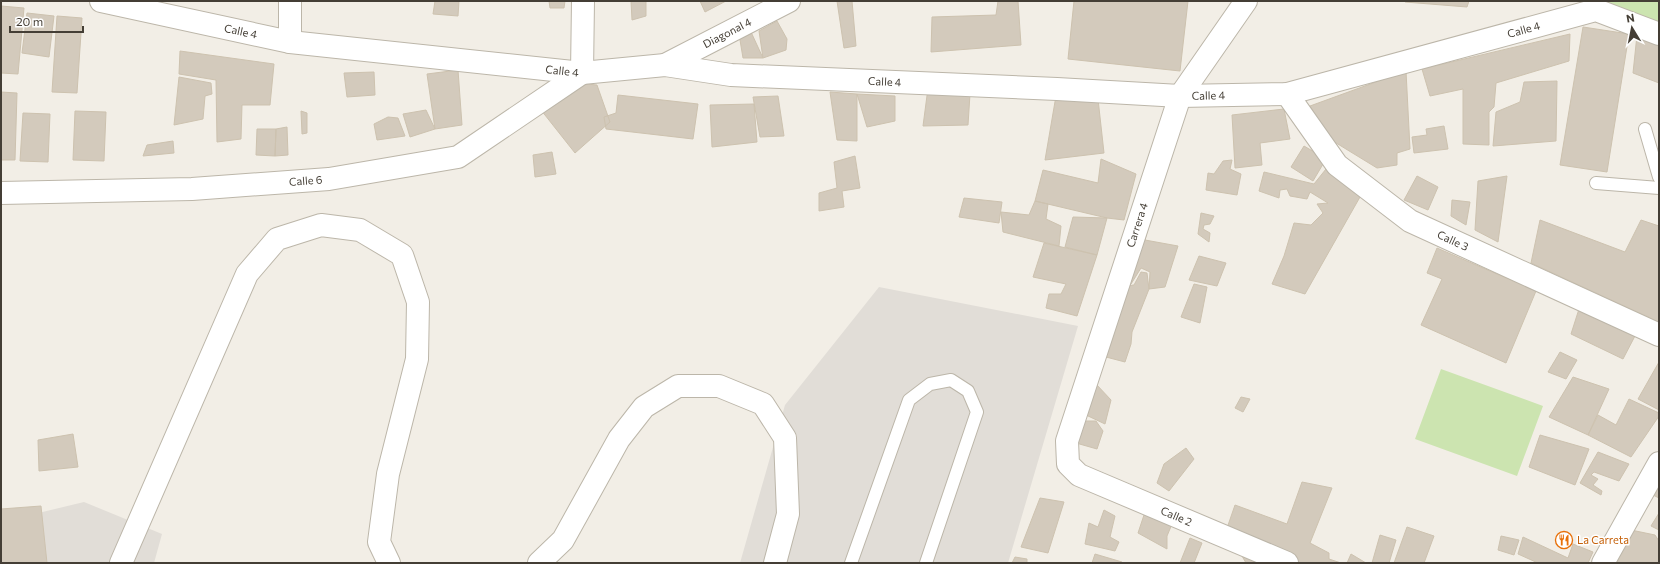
<svg xmlns="http://www.w3.org/2000/svg" width="1660" height="564" font-family="Commissioner,sans-serif">
	<rect width="100%" height="100%" fill="#f2eee6"/>
	<path fill="#e1ddd7" d="M 879,287 L 1078,326 L 1008,563 L 740,563 L 785,405 Z
		M 84,502 L 162,534 L 154,563 L 1,563 L 1,522 Z"/>
	<path fill="#cce4b0" d="M 1604,1 L 1659,1 L 1659,28 L 1603,6 Z
		M 1441,369 L 1543,406 L 1517,476 L 1415,439 Z"/>
	<path fill="#d3cabc" stroke="#cdc2af" d="M 435,1 L 459,1 L 458,16 L 433,14 Z
		M 549,1 L 565,1 L 564,8 L 550,8 Z
		M 631,1 L 646,1 L 646,16 L 632,20 Z
		M 700,1 L 726,1 L 705,12 Z
		M 837,1 L 852,1 L 856,46 L 844,48 Z
		M 998,1 L 1018,1 L 1021,45 L 931,52 L 932,17 L 996,15 Z
		M 1074,1 L 1188,1 L 1180,71 L 1068,59 Z
		M 1405,1 L 1469,1 L 1467,7 L 1405,2 Z
		M 1,6 L 24,8 L 18,74 L 1,73 Z
		M 27,13 L 54,16 L 49,57 L 22,53 Z
		M 57,16 L 82,18 L 77,93 L 52,92 Z
		M 777,21 L 787,39 L 786,50 L 763,58 L 759,31 Z
		M 1583,27 L 1629,34 L 1607,172 L 1560,165 Z
		M 751,32 L 763,58 L 743,58 L 739,34 Z
		M 1570,34 L 1569,61 L 1496,83 L 1494,107 L 1489,112 L 1489,145 L 1463,144 L 1463,89 L 1430,96 L 1422,69 Z
		M 1637,35 L 1659,43 L 1659,83 L 1633,73 Z
		M 180,51 L 274,64 L 270,105 L 242,105 L 241,139 L 217,142 L 216,80 L 179,74 Z
		M 458,70 L 462,125 L 435,129 L 427,74 Z
		M 1406,71 L 1410,149 L 1397,153 L 1397,165 L 1377,168 L 1328,138 L 1310,106 Z
		M 374,72 L 375,95 L 347,97 L 344,73 Z
		M 179,77 L 211,83 L 212,94 L 205,96 L 203,119 L 174,125 Z
		M 1557,81 L 1556,141 L 1493,146 L 1496,112 L 1520,102 L 1524,82 Z
		M 576,83 L 597,85 L 610,122 L 575,153 L 541,110 Z
		M 928,88 L 970,94 L 968,125 L 923,126 Z
		M 1057,90 L 1098,99 L 1104,153 L 1045,160 Z
		M 1,92 L 17,93 L 15,160 L 1,160 Z
		M 830,92 L 857,94 L 857,141 L 837,140 Z
		M 857,94 L 895,96 L 895,121 L 867,127 Z
		M 618,95 L 698,104 L 693,139 L 606,129 L 604,117 L 616,113 Z
		M 778,96 L 784,136 L 760,137 L 753,97 Z
		M 754,104 L 757,142 L 712,147 L 710,105 Z
		M 1284,109 L 1290,139 L 1260,143 L 1262,165 L 1235,168 L 1232,115 Z
		M 426,110 L 435,129 L 410,137 L 403,114 Z
		M 75,111 L 106,112 L 104,161 L 73,160 Z
		M 301,111 L 307,113 L 307,133 L 302,134 Z
		M 23,113 L 50,114 L 48,162 L 20,161 Z
		M 388,117 L 398,118 L 405,136 L 377,140 L 374,124 Z
		M 1444,126 L 1448,149 L 1414,153 L 1412,137 L 1427,135 L 1426,129 Z
		M 287,127 L 288,155 L 275,156 L 276,129 Z
		M 257,129 L 276,129 L 275,156 L 256,155 Z
		M 173,141 L 174,153 L 143,156 L 147,145 Z
		M 1304,146 L 1326,159 L 1313,181 L 1291,167 Z
		M 552,152 L 556,174 L 535,177 L 533,155 Z
		M 855,156 L 860,188 L 842,191 L 844,207 L 819,211 L 819,193 L 837,188 L 834,162 Z
		M 1101,159 L 1136,174 L 1124,220 L 1107,218 L 1035,201 L 1043,170 L 1098,183 Z
		M 1232,160 L 1230,169 L 1241,174 L 1237,195 L 1206,190 L 1208,173 L 1214,174 L 1223,161 Z
		M 1326,169 L 1360,197 L 1305,294 L 1272,284 L 1284,256 L 1294,223 L 1311,225 L 1323,213 L 1317,204 L 1328,203 L 1310,192 L 1307,199 L 1290,196 L 1287,189 L 1280,190 L 1279,198 L 1259,191 L 1264,172 L 1314,184 Z
		M 1417,176 L 1438,187 L 1428,210 L 1404,200 Z
		M 1507,176 L 1498,242 L 1475,230 L 1478,181 Z
		M 964,198 L 1002,202 L 999,223 L 959,217 Z
		M 1452,200 L 1470,202 L 1466,225 L 1451,216 Z
		M 1035,201 L 1048,204 L 1046,219 L 1061,226 L 1059,246 L 1003,232 L 1001,212 L 1029,215 Z
		M 1201,213 L 1214,216 L 1210,224 L 1204,225 L 1203,229 L 1210,233 L 1209,242 L 1198,234 Z
		M 1073,217 L 1107,218 L 1097,255 L 1065,247 Z
		M 1540,220 L 1625,252 L 1641,220 L 1659,226 L 1659,322 L 1531,263 Z
		M 1148,228 L 1145,240 L 1178,246 L 1165,287 L 1149,289 L 1150,272 L 1141,268 L 1131,284 L 1121,282 Z
		M 1044,243 L 1097,255 L 1077,316 L 1046,308 L 1049,294 L 1061,294 L 1066,284 L 1033,277 Z
		M 1437,248 L 1536,291 L 1506,363 L 1421,325 L 1442,279 L 1427,273 Z
		M 1199,256 L 1226,263 L 1217,286 L 1189,280 Z
		M 1141,272 L 1147,273 L 1149,289 L 1132,332 L 1131,344 L 1125,362 L 1106,357 L 1117,287 L 1134,285 Z
		M 1194,284 L 1207,287 L 1200,323 L 1181,317 Z
		M 1579,309 L 1636,334 L 1623,359 L 1571,334 Z
		M 1560,352 L 1577,360 L 1566,379 L 1548,372 Z
		M 1659,362 L 1659,410 L 1638,399 Z
		M 1573,377 L 1609,389 L 1588,435 L 1549,417 Z
		M 1096,384 L 1111,400 L 1105,424 L 1086,415 Z
		M 1241,397 L 1250,399 L 1243,412 L 1235,408 Z
		M 1629,399 L 1659,413 L 1659,416 L 1631,457 L 1588,435 L 1598,415 L 1616,425 Z
		M 1082,421 L 1096,421 L 1103,431 L 1097,449 L 1076,443 Z
		M 73,434 L 78,467 L 39,471 L 38,440 Z
		M 1540,435 L 1589,449 L 1575,485 L 1529,467 Z
		M 1186,448 L 1194,459 L 1169,491 L 1157,483 L 1164,464 Z
		M 1598,452 L 1629,464 L 1619,481 L 1594,472 L 1591,475 L 1598,479 L 1593,485 L 1602,491 L 1601,495 L 1580,483 Z
		M 1659,476 L 1659,498 L 1651,494 Z
		M 1302,482 L 1332,488 L 1310,543 L 1329,553 L 1329,559 L 1341,563 L 1293,563 L 1225,534 L 1235,505 L 1287,524 Z
		M 1040,498 L 1064,502 L 1048,553 L 1021,547 Z
		M 41,506 L 47,563 L 1,563 L 1,509 Z
		M 1104,510 L 1115,516 L 1110,537 L 1119,542 L 1115,551 L 1085,544 L 1089,523 L 1098,527 Z
		M 1145,512 L 1172,524 L 1167,536 L 1167,549 L 1138,533 Z
		M 1659,513 L 1659,530 L 1651,526 Z
		M 1407,527 L 1434,536 L 1424,563 L 1394,563 Z
		M 1631,530 L 1655,535 L 1659,541 L 1659,563 L 1612,563 Z
		M 1380,535 L 1396,540 L 1389,563 L 1372,563 Z
		M 1501,536 L 1519,540 L 1514,555 L 1498,550 Z
		M 1523,537 L 1568,558 L 1573,544 L 1593,552 L 1588,563 L 1538,563 L 1518,554 Z
		M 1190,538 L 1202,543 L 1194,563 L 1180,563 Z
		M 1095,554 L 1122,562 L 1122,563 L 1092,563 Z
		M 1351,554 L 1366,563 L 1347,563 Z
		M 1242,556 L 1261,563 L 1246,563 Z
		M 1015,557 L 1027,559 L 1027,563 L 1012,563 Z"/>
	<g fill="none" stroke-linecap="round" stroke-linejoin="round">
		<g stroke="#bcb6a9" stroke-width="14">
			<path id="lane" d="M 1645,129 L 1659,177
				M 1596,183 L 1659,188
				M 851,563 L 909,400 L 930,384 L 951,380 L 968,391 L 977,412 L 926,563"/>
		</g>
		<g stroke="#bcb6a9" stroke-width="24">
			<g id="street">
				<path id="s1" d="M 101,1 L 290,42 L 582,73 L 665,65 L 731,75 L 1057,89 L 1180,96 L 1287,94 L 1596,10 L 1659,34"/>
				<path id="s2" d="M 1246,1 L 1180,96 L 1067,441 L 1068,464 L 1079,475 L 1287,563"/>
				<path d="M 290,42 L 290,1"/>
				<path id="s3" d="M 665,65 L 789,1"/>
				<path id="s4" d="M 1287,94 L 1337,165 L 1410,221 L 1659,335"/>
				<path id="s5" d="M 1,193 L 192,189 L 329,179 L 458,157 L 582,73 L 583,1"/>
				<path d="M 121,563 L 247,274 L 277,239 L 321,225 L 360,230 L 402,255 L 418,302 L 417,359 L 388,474 L 379,542 L 389,563"/>
				<path d="M 539,563 L 563,540 L 619,439 L 644,407 L 678,386 L 719,386 L 763,404 L 785,438 L 788,514 L 775,563"/>
				<path d="M 1603,563 L 1659,463"/>
			</g>
		</g>
		<use href="#lane" stroke="#fff" stroke-width="12"/>
		<use href="#street" stroke="#fff" stroke-width="22"/>
	</g>
	<defs>
		<g id="restaurant-ring" transform="scale(0.9)"><circle r="9.5" fill="#fff" stroke="#e8710a" stroke-width="1.5"/><path d="M-5-6h1v4h1v-4h1v4h1v-4h1v5L-1.5 .5V6h-2V.5L-5-1ZM5-6V6H3V1.5H1.5Q1.5-4 5-6Z" fill="#e8710a"/></g>
	</defs>
	<g fill-rule="evenodd">
		<use href="#restaurant-ring" x="1564" y="540"/>
	</g>
	<g text-anchor="middle" stroke-width="3" stroke-linejoin="round" paint-order="stroke">
		<g font-size="11" fill="#443e35" stroke="#fff">
			<text dy="4" stroke="none"><textPath href="#s1" startOffset="1439">Calle 4</textPath></text>
			<text dy="4" stroke="none"><textPath href="#s1" startOffset="143">Calle 4</textPath></text>
			<text dy="4" stroke="none"><textPath href="#s3" startOffset="70">Diagonal 4</textPath></text>
			<text dy="4" stroke="none"><textPath href="#s1" startOffset="467">Calle 4</textPath></text>
			<text dy="4" stroke="none"><textPath href="#s1" startOffset="791">Calle 4</textPath></text>
			<text dy="4" stroke="none"><textPath href="#s1" startOffset="1115">Calle 4</textPath></text>
			<text dy="4" stroke="none"><textPath href="#s5" startOffset="305">Calle 6</textPath></text>
			<text transform="translate(1137 225) rotate(-72)" y="4">Carrera 4</text>
			<text dy="4" stroke="none"><textPath href="#s4" startOffset="226">Calle 3</textPath></text>
			<text dy="4" stroke="none"><textPath href="#s2" startOffset="623">Calle 2</textPath></text>
		</g>
		<g font-size="11" fill="#c56008" stroke="#fff" text-anchor="start">
			<text x="1577" y="544">La Carreta</text>
		</g>
	</g>
	<rect width="1660" height="564" fill="none" stroke="#443e35" stroke-width="4"/>
	<g transform="translate(1632 28) rotate(350)" stroke="#ffffff" stroke-width="3" paint-order="stroke">
	<path d="M0-3L7 15L0 10L-7 15Z" fill="#443e35"/>
	<text y="-6" font-size="11" font-weight="bold" text-anchor="middle" fill="#443e35">N</text>
	</g>
	<path d="M10 26v6h73v-6" fill="none" stroke="#443e35" stroke-width="2"/>
	<text x="16" y="26" font-size="12" fill="#443e35" stroke="#ffffff" stroke-width="3" paint-order="stroke">20 m</text>
</svg>
